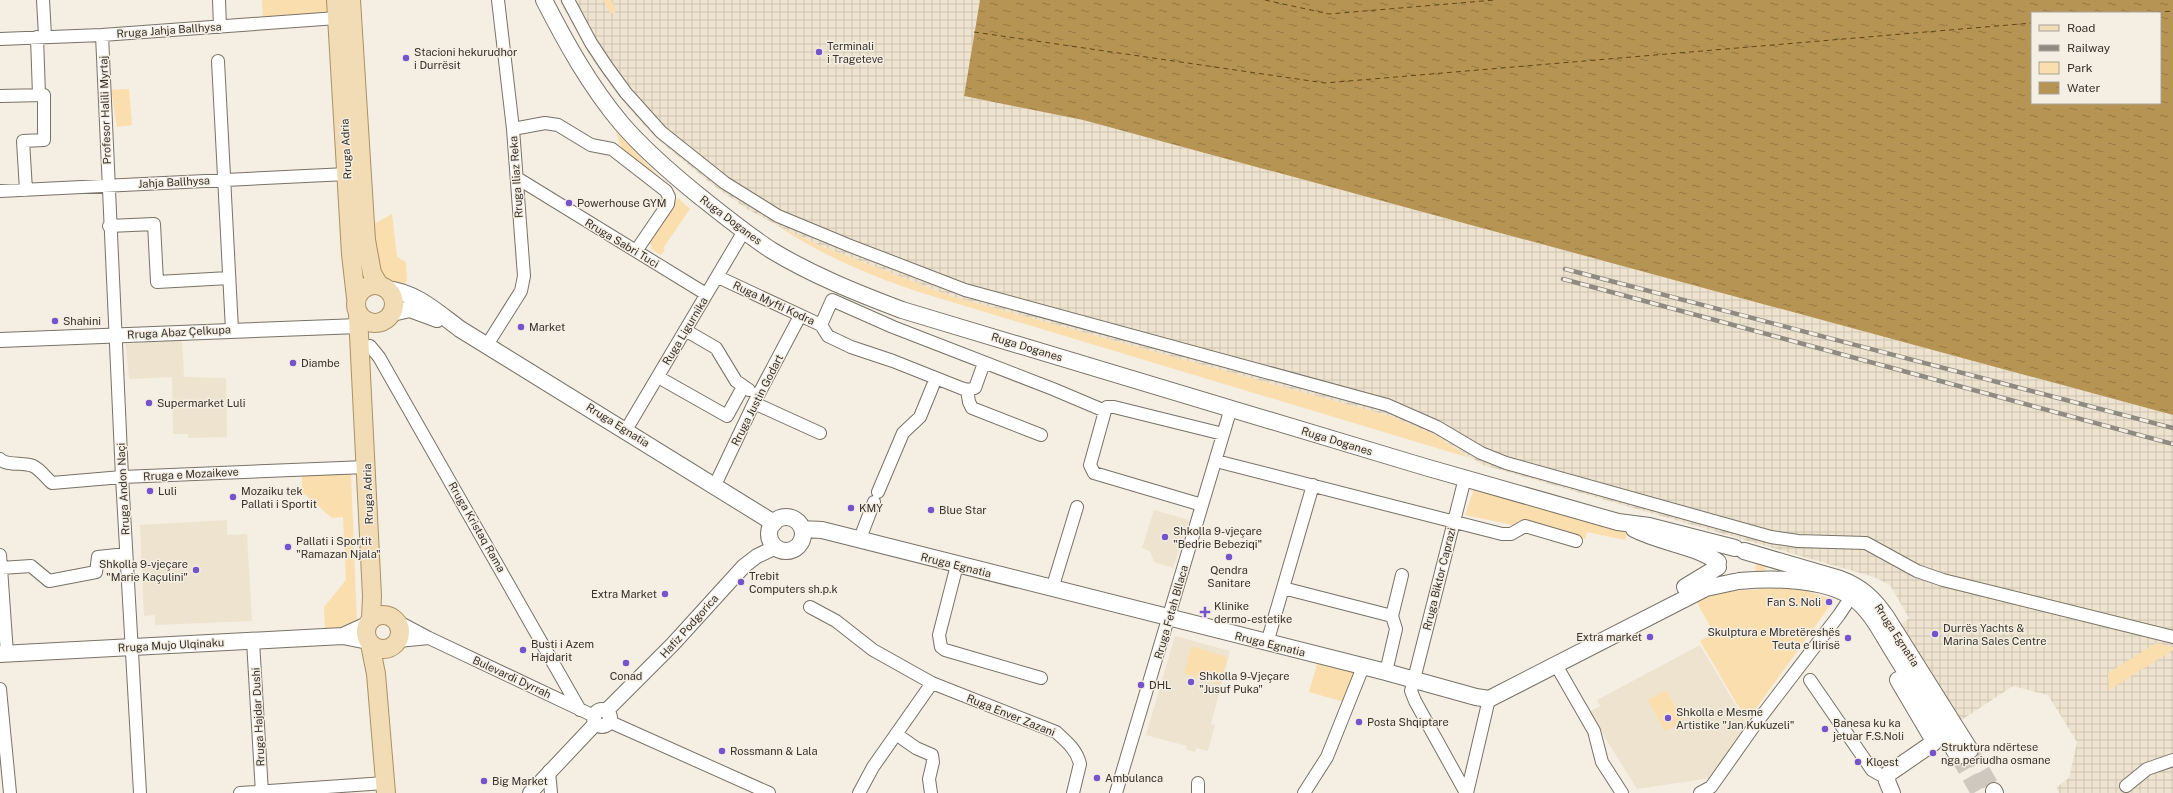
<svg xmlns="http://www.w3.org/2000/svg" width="2173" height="793" font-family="'Public Sans',sans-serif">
	<defs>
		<pattern id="industrial-grid" width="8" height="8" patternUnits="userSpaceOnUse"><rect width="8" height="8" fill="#eee3cf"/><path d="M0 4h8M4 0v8" fill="none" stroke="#cdc3b2"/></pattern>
		<pattern id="water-ripples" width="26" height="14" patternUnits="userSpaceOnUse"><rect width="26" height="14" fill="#b69453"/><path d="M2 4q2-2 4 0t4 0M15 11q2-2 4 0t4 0" fill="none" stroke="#957945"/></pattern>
	</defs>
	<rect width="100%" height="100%" fill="#f5eee2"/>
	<path fill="#eee3cf" d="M 182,340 L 184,377 L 226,378 L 227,437 L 188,438 L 188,434 L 173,434 L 172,377 L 129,379 L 126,344 Z
		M 1154,510 L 1189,520 L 1173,568 L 1154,562 L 1150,551 L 1142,548 Z
		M 227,520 L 227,535 L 247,534 L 252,621 L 155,625 L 155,615 L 144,616 L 140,525 Z
		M 1175,636 L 1230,651 L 1211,724 L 1215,725 L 1208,751 L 1196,748 L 1195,752 L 1186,749 L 1187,746 L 1146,735 Z
		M 1700,645 L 1747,724 L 1711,778 L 1637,789 L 1589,712 L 1600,706 L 1597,700 Z"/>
	<path fill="url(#industrial-grid)" d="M 559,0 L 980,0 L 964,96 L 1083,120 L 2173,415 L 2173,793 L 2059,793 L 2057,787 L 2069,778 L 2077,742 L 2048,695 L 2013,686 L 1960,721 L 1901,625 L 1909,618 L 1890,585 L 1874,577 L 1483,465 L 1435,435 L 1393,417 L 950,296 L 821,246 L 778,226 L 747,209 L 714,186 L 662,143 L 641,122 L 618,95 L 592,59 Z"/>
	<path fill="#fadead" d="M 262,0 L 333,0 L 333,14 L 263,20 Z
		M 603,0 L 611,0 L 616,10 L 615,13 L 610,13 Z
		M 129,89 L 132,125 L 117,127 L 111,90 Z
		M 616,132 L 668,186 L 622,150 Z
		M 678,198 L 690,209 L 663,248 L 665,250 L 661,255 L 651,249 L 652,245 L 648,243 Z
		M 392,214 L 397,257 L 406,262 L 407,281 L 402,287 L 386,283 L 377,273 L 374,224 Z
		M 778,226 L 821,246 L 950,296 L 1393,417 L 1435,435 L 1470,458 L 922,293 C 871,276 823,256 778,226 Z
		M 351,474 L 357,624 L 325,631 L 324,607 L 346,580 L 343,517 L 332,518 L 302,492 L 302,476 Z
		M 1475,486 L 1628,529 L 1625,540 L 1587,532 L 1585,539 L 1521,520 L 1513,525 L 1465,515 Z
		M 1756,562 L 1766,565 L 1765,572 L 1755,573 Z
		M 1794,587 L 1834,600 L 1747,721 L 1700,641 L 1714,633 L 1695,599 L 1716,592 Z
		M 2156,643 L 2173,647 L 2173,650 L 2109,690 L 2108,673 Z
		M 1192,646 L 1228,658 L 1219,684 L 1184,673 Z
		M 1318,661 L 1356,670 L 1344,702 L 1309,692 Z
		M 1666,690 L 1683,721 L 1665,731 L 1648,700 Z"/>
	<path fill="url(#water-ripples)" fill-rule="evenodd" d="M 980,0 L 2173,0 L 2173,415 L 1083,120 L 964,96 ZM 2032,13 L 2160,13 L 2160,103 L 2032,103 Z"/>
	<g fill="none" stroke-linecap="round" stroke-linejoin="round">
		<path stroke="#604815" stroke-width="1" stroke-dasharray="5 4" stroke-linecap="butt" d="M 1265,0 L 1329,14 L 1495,0
			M 2147,13 L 2173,11
			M 974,32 L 1325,83 L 2032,23"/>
		<path stroke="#cec8be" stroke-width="16" stroke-dasharray="16 8" stroke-linecap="butt" d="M 1970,750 L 1994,791
			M 1958,756 L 1979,793"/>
		<g stroke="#787267" stroke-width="14">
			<path id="minor" d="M 43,0 L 45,36
				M 219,0 L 220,27
				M 568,0 L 591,43 L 607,67 L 626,93 L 661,132 L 725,183 L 778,216 L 848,245 L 965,290 L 1387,405 L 1437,427 L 1481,453 L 1506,463 L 1771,537 L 1798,541 L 1866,543 L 1917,571 L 1943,580 L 2173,637
				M 102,35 L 122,477 L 140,793
				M 37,37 L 39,95
				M 0,39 L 102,35 L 337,18
				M 218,61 L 232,330
				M 0,96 L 44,95 L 44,140 L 23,141 L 26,190
				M 513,129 L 545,123 L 558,125 L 591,145 L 612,149 L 666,191 L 669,197 L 668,204 L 636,251
				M 517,178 L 706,294
				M 0,191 L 347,174
				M 109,226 L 154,224 L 157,282 L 229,278
				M 718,277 L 821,325 L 828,336 L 851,347 L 893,361 L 961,388 L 967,390 L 975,388 L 984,363
				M 821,325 L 832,300 L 893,327 L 1053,389 L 1105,411
				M 685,330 L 716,348 L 736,381 L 749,390
				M 487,345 L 521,291 L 524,276 L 513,129 L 498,0
				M 370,346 L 379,357 L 580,710
				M 658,377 L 727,416 L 743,387
				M 967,390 L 969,402 L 972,408 L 1041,435
				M 754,403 L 820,433
				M 626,430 L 744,231
				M 0,459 C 6,466 24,462 33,466 C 40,469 46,478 52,483 L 122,477 L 366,467
				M 1216,461 L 1502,534 L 1511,534 L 1525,526 L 1576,541
				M 1465,478 L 1411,691 L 1415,701 L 1466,793
				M 715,485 L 754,403 L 800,316
				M 878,492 L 903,433 L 920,417 L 936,378
				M 1202,505 L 1094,473 L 1090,465 L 1105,411 L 1107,407 L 1114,407 L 1223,434
				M 859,541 L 874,502
				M 0,555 L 1,568 L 31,566 L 49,581 L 96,572 L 98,557 L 126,554
				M 957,565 L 939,635 L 941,647 L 945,650 L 1041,678
				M 1,568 L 7,654
				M 1283,588 L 1392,616
				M 1052,589 L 1077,507
				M 810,607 L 836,621 L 873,650 L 932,683 L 1056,732 C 1066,741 1077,750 1080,764 L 1073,793
				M 395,620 L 429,638 L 594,716
				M 253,641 L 262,793
				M 398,641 L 429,638
				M 1267,643 L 1313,485
				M 1556,665 L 1594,731 L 1602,762 L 1622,793
				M 1386,672 L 1396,629 L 1392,616 L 1402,575
				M 1810,680 L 1872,770 L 1886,778
				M 0,689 L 10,793
				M 608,721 L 769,793
				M 896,734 L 916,748 L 932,755 L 933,762 L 929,779 L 931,793
				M 549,771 L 551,793
				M 1198,783 L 1198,793
				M 2126,786 L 2147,769 L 2173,760
				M 240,793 L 385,783
				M 859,793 L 873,767 L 932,683
				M 1116,793 L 1231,408
				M 1304,793 L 1327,757 L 1363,667
				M 1467,793 L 1489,699
				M 1700,793 L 1711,787 L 1757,722 L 1839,615 L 1851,597"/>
		</g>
		<g stroke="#787267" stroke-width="16">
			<path id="tertiary" d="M 0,340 L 359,326
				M594 718a8 8 0 1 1 16 0a8 8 0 1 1-16 0Z
				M 606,711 L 673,644 L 744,566 L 757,556 L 776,547
				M 530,793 L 596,723"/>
		</g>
		<g stroke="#787267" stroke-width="18">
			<path id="secondary" d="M 544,0 C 566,43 590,86 621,123 C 644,150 671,173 698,195 C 722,214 745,233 771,250 C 812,275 857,293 902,310 L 1425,467 L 1618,522 L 1649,526 L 1735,548
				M 386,289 C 416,292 437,312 460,329 L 774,523
				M 392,313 L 410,309 L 437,319
				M769 534a17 17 0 1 1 34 0a17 17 0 1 1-34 0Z
				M 802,529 L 822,530 L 1386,672 L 1476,697 L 1489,699 L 1706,588 L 1734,582
				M 1634,529 C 1661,543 1694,545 1718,562
				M 1744,551 L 1840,579 C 1862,587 1875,600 1887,618 L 1970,750
				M 1739,581 C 1772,578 1823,578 1852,597 C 1871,610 1882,634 1894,653 C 1915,687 1937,722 1958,756
				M 1685,587 L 1718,567
				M 343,636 L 367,625
				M 0,654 L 343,636 L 368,641
				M 1994,791 L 1995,793
				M 1892,793 L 1887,781 L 1888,774 L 1933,743 L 1931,736 L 1898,680"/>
		</g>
		<g stroke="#a99165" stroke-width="20">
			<path id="primary" d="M 336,0 L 351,254 L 356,298
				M 351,0 L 366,240 L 372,273 L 379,285
				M356 304a19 19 0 1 1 38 0a19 19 0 1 1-38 0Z
				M 358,315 L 372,596 L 371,619
				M366 632a17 17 0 1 1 34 0a17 17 0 1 1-34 0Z
				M 370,644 L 376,674 L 386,793"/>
		</g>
		<use href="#minor" stroke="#fff" stroke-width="12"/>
		<use href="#tertiary" stroke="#fff" stroke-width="14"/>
		<use href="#secondary" stroke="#fff" stroke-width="16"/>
		<use href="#primary" stroke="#f1dcb5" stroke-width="18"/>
		<g stroke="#8f8a82" stroke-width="4.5">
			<path id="rail" d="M 1565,269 L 2173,428
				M 1563,279 L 2173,444"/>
		</g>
		<use href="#rail" stroke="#f5eee2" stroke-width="3" stroke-dasharray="9" stroke-linecap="butt"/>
	</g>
	<g fill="#7553cd" stroke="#f5eee2" stroke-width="1.5">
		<circle cx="819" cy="52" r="4"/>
		<circle cx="406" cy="58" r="4"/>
		<circle cx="569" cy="203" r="4"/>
		<circle cx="55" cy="321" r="4"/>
		<circle cx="521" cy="327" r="4"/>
		<circle cx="293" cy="363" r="4"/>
		<circle cx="149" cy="403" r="4"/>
		<circle cx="150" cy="491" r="4"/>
		<circle cx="233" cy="497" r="4"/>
		<circle cx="851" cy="508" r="4"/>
		<circle cx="931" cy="510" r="4"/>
		<circle cx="1165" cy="537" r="4"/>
		<circle cx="288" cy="547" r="4"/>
		<circle cx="1229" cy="557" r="4"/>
		<circle cx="196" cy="570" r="4"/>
		<circle cx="741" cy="582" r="4"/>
		<circle cx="665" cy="594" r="4"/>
		<circle cx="1829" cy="602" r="4"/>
		<path d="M1203 606h4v4h4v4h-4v4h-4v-4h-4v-4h4z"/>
		<circle cx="1935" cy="634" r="4"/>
		<circle cx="1650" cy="637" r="4"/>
		<circle cx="1848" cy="638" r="4"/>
		<circle cx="523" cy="650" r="4"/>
		<circle cx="626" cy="663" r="4"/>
		<circle cx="1191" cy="682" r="4"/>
		<circle cx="1141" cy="685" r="4"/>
		<circle cx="1668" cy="718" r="4"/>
		<circle cx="1359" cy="722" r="4"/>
		<circle cx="1825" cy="729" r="4"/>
		<circle cx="722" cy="751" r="4"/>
		<circle cx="1933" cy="753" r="4"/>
		<circle cx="1858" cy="762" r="4"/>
		<circle cx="1097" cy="778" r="4"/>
		<circle cx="484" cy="781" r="4"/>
	</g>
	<g text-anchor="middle" stroke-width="3" stroke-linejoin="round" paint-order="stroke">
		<g font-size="11" fill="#34312c" stroke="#f5eee2">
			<text transform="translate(169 30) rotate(-4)" y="4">Rruga Jahja Ballhysa</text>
			<text transform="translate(105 110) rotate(-92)" y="4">Profesor Halili Myrtaj</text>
			<text transform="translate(346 149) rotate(-93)" y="4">Rruga Adria</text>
			<text transform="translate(516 177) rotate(-94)" y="4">Rruga Iliaz Reka</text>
			<text transform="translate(174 182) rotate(-3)" y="4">Jahja Ballhysa</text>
			<text transform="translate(731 220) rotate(37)" y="4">Ruga Doganes</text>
			<text transform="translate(622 243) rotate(31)" y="4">Rruga Sabri Tuci</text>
			<text transform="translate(774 303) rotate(25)" y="4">Ruga Myfti Kodra</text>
			<text transform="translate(685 331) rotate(-59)" y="4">Ruga Ligurnika</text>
			<text transform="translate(179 332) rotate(-3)" y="4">Rruga Abaz Çelkupa</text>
			<text transform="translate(1027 347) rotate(17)" y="4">Ruga Doganes</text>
			<text transform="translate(757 400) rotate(-63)" y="4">Rruga Justin Godart</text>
			<text transform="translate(618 425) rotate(32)" y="4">Rruga Egnatia</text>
			<text transform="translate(1337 441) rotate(17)" y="4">Ruga Doganes</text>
			<text transform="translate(191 474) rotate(-3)" y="4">Rruga e Mozaikeve</text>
			<text transform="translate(123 489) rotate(-93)" y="4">Rruga Andon Naçi</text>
			<text transform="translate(368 494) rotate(-92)" y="4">Rruga Adria</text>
			<text transform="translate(477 527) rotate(60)" y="4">Rruga Kristaq Rama</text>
			<text transform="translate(956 565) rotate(14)" y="4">Rruga Egnatia</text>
			<text transform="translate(1439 579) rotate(-76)" y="4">Rruga Biktor Caprazi</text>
			<text transform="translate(1171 612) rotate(-74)" y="4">Rruga Fetah Bllaca</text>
			<text transform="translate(689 626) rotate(-48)" y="4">Hafiz Podgorica</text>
			<text transform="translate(1897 635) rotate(57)" y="4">Rruga Egnatia</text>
			<text transform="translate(1270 644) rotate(14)" y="4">Rruga Egnatia</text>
			<text transform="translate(171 645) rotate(-3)" y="4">Rruga Mujo Ulqinaku</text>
			<text transform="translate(512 677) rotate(25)" y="4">Bulevardi Dyrrah</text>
			<text transform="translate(1011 715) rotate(22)" y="4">Ruga Enver Zazani</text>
			<text transform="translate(258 717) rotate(-93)" y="4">Rruga Hajdar Dushi</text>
		</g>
		<g font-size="11" fill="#34312c" stroke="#f5eee2" text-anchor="start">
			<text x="827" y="50">Terminali<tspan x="827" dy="13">i Trageteve</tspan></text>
			<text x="414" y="56">Stacioni hekurudhor<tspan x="414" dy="13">i Durrësit</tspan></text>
			<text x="577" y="207">Powerhouse GYM</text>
			<text x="63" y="325">Shahini</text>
			<text x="529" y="331">Market</text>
			<text x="301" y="367">Diambe</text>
			<text x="157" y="407">Supermarket Luli</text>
			<text x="158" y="495">Luli</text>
			<text x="241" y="495">Mozaiku tek<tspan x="241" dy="13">Pallati i Sportit</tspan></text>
			<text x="859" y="512">KMY</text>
			<text x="939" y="514">Blue Star</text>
			<text x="1173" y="535">Shkolla 9-vjeçare<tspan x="1173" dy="13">"Bedrie Bebeziqi"</tspan></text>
			<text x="296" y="545">Pallati i Sportit<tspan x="296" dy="13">"Ramazan Njala"</tspan></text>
			<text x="188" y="568" text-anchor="end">Shkolla 9-vjeçare<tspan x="188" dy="13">"Marie Kaçulini"</tspan></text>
			<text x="1229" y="574" text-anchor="middle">Qendra<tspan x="1229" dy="13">Sanitare</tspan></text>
			<text x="749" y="580">Trebit<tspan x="749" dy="13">Computers sh.p.k</tspan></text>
			<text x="657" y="598" text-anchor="end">Extra Market</text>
			<text x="1821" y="606" text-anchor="end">Fan S. Noli</text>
			<text x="1214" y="610">Klinike<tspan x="1214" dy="13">dermo-estetike</tspan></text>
			<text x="1943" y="632">Durrës Yachts &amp;<tspan x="1943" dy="13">Marina Sales Centre</tspan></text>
			<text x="1840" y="636" text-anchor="end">Skulptura e Mbretëreshës<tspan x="1840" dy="13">Teuta e Ilirisë</tspan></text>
			<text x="1642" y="641" text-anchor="end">Extra market</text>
			<text x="531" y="648">Busti i Azem<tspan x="531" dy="13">Hajdarit</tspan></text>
			<text x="626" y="680" text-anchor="middle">Conad</text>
			<text x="1199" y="680">Shkolla 9-Vjeçare<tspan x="1199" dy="13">"Jusuf Puka"</tspan></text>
			<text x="1149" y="689">DHL</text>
			<text x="1676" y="716">Shkolla e Mesme<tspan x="1676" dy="13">Artistike "Jan Kukuzeli"</tspan></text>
			<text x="1367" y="726">Posta Shqiptare</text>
			<text x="1833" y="727">Banesa ku ka<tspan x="1833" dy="13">jetuar F.S.Noli</tspan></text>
			<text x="1941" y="751">Struktura ndërtese<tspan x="1941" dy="13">nga periudha osmane</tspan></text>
			<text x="730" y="755">Rossmann &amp; Lala</text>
			<text x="1866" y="766">Kloest</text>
			<text x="1105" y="782">Ambulanca</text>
			<text x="492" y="785">Big Market</text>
		</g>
	</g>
	<rect x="2031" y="12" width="130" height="92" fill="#f5eee2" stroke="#a8a299"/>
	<rect x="2039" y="25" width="20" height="6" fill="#f1dcb5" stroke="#a8a299"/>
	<text x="2067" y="32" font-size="12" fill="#34312c">Road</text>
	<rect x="2039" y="45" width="20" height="6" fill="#8f8a82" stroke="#a8a299"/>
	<text x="2067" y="52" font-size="12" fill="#34312c">Railway</text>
	<rect x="2039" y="62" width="20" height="12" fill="#fadead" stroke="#a8a299"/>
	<text x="2067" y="72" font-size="12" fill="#34312c">Park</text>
	<rect x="2039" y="82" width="20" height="12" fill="url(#water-ripples)" stroke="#a8a299"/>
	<text x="2067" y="92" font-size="12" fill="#34312c">Water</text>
</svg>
